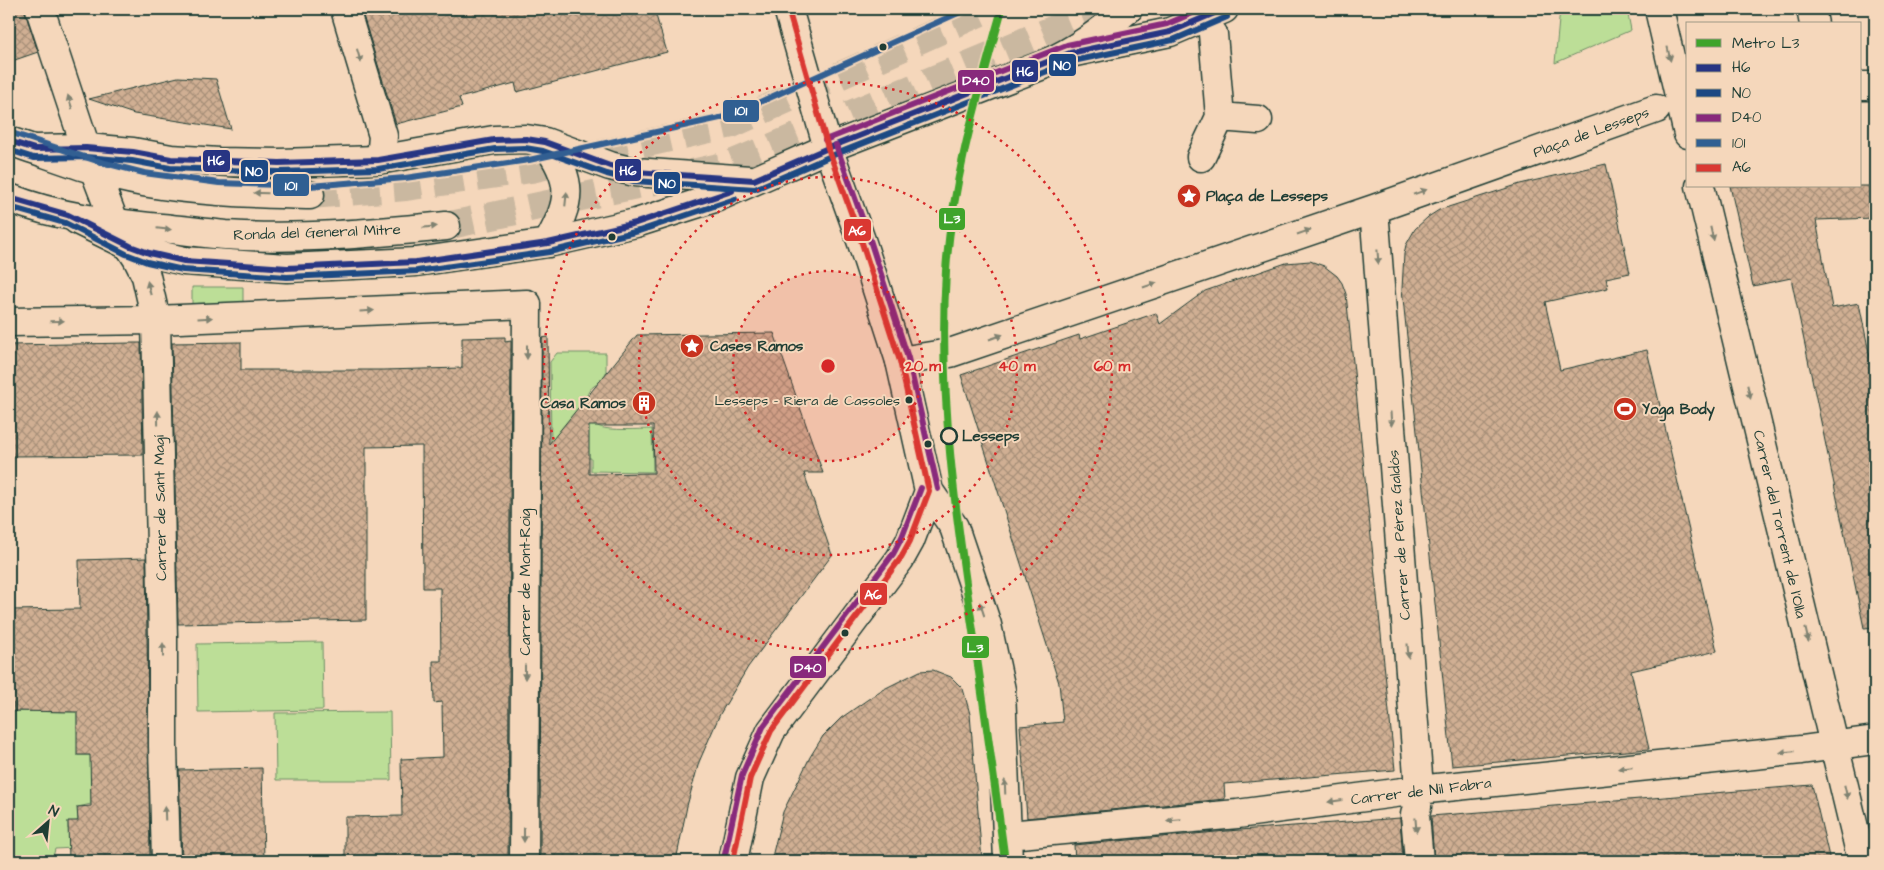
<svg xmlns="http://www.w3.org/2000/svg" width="1884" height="870" font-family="'Architects Daughter',sans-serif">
	<defs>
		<pattern id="building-cross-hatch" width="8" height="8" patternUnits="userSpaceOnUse" patternTransform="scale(1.25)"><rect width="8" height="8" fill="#d0af93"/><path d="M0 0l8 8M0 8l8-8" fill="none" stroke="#a89079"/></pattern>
	</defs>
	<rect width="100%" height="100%" fill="#f5d7bb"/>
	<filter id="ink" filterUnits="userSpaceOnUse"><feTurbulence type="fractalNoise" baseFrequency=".02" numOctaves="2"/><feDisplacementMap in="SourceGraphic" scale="10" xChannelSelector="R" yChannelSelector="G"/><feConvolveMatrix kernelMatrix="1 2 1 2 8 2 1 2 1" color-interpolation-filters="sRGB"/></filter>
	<g filter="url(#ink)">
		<path fill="#bcde97" stroke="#6e8e66" d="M 1560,9 L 1627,9 L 1631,30 L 1555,63 Z
			M 192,287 L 243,287 L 243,308 L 192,309 Z
			M 557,353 L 606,353 L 606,381 C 586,386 582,398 591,416 C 593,421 594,425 600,427 C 610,431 640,429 652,429 L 653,472 L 591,471 L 591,458 L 557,458 L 551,446 L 550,362 Z
			M 322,642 L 323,710 L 198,712 L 197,644 Z
			M 9,711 L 77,712 L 78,755 L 153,755 L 153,766 L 91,774 L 91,804 L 78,807 L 78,821 L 68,822 L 68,829 L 74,829 L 74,848 L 55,849 L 52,861 L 9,861 Z
			M 390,712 L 391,780 L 276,780 L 275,713 Z"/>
		<path fill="url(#building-cross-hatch)" stroke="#1f3d34" fill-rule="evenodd" d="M 9,9 L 24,9 L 38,52 L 9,62 Z
			M 361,9 L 654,9 L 667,52 L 517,92 L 515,83 L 459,98 L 462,107 L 396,124 Z
			M 178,77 L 216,79 L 231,129 L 134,114 L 89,99 Z
			M 1606,164 L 1630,273 L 1606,278 L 1608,288 L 1545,302 L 1560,370 L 1647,350 L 1717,651 L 1631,671 L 1649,749 L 1452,766 L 1402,289 L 1404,254 L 1406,245 L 1415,229 L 1428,217 L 1439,210 L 1520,184 Z
			M 1730,186 L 1875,186 L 1875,218 L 1816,220 L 1832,308 L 1859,303 L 1875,382 L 1875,627 L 1864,628 L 1791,278 L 1753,286 Z
			M 1310,261 L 1324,266 L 1337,276 L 1342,283 L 1346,294 L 1395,770 L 1224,784 L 1225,799 L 1027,818 L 1020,726 L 1063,722 L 1059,683 L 961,375 L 1079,335 L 1080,339 L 1156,313 L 1160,324 L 1205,291 L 1286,263 Z
			M 774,333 L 823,473 L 804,473 L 832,555 L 748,667 L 720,714 L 699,762 L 687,806 L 676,861 L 540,861 L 542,338 L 548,337 L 549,444 L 637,335 ZM 589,426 L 653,426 L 654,473 L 589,474 Z
			M 505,337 L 505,342 L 511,341 L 508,861 L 345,861 L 345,817 L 402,816 L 401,759 L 443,757 L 442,702 L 434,703 L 433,661 L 441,661 L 440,588 L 423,588 L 422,446 L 366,447 L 366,620 L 178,624 L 172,343 L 241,342 L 241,370 L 384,370 L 462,368 L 462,338 Z
			M 134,343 L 141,343 L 143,455 L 9,456 L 9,345 Z
			M 146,558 L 150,861 L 69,861 L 68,821 L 78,821 L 77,807 L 91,806 L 90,755 L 77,755 L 77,712 L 14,711 L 13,703 L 9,703 L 9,610 L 80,609 L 79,560 Z
			M 933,670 L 951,677 L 963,689 L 965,696 L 970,714 L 982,861 L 771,861 L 783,812 L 810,757 L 823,736 L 841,718 L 880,691 L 920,671 Z
			M 262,768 L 264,861 L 182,861 L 179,770 Z
			M 1812,785 L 1830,861 L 1434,861 L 1431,816 Z
			M 1400,818 L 1403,861 L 1075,861 L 1074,845 L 1227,831 Z"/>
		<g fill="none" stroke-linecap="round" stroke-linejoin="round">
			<path stroke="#cab8a0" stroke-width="28" stroke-dasharray="28 14" stroke-linecap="butt" d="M 310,195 L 406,187 L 531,169 L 732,124 L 988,9
				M 446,226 L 729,165 L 1102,9"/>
			<g stroke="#1f3d34" stroke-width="31">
				<path id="street" d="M 40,9 L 86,148 L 115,224 L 137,258 L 146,276 L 156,320 L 163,638 L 163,746 L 166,861
					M 345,9 L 383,136 L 382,148 L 378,160
					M 1659,9 L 1688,134
					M 1811,9 L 1814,24
					M 1860,86 L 1875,86
					M 1220,117 L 1258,120
					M 1201,157 L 1220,117 L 1213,34
					M 1700,186 L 1862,861
					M 1374,209 L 1418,775 L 1417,807 L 1415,815 L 1419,861
					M 9,322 L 156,320 L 527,304 L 524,861
					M 900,361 L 950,353 L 1374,209 L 1656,109
					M 1008,835 L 1237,814 L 1418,790 L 1801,750 L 1875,740"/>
			</g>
			<g stroke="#1f3d34" stroke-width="31">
				<path id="secondary" d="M 788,9 L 828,148 L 862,243 L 900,361 L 929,491 L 954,527 L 987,625 L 1001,690 L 1008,861
					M 545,142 C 575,183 571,201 548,243
					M 35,149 L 86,148 L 133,152 L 171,159 L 219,162 L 279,163 L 378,160 L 494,140 L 526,139 L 545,142 L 610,166 L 635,172 L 750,180
					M 77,220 L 130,246 L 149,253 L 184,261 L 287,268 L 416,262 L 548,243 L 636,223 L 715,198 L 828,148 L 1043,65 C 1077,50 1099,33 1128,9
					M 733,861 L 750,778 L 771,731 L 900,559 L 910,541 L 929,491"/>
			</g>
			<g stroke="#1f3d34" stroke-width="31">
				<path id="primary" d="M 1070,53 L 1170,32 L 1224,9
					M 9,141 C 53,155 97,174 143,182 C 199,192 254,193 310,195
					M 9,198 C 57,217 110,223 161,228 C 183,230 204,233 226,235 C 299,240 373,233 446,226"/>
			</g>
			<use href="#street" stroke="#f5d7bb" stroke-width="28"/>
			<use href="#secondary" stroke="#f5d7bb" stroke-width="28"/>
			<use href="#primary" stroke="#f5d7bb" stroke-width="28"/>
			<g stroke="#f5d7bb" stroke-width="10">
				<path id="bus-1" d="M 9,141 L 35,149 L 86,148 L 133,152 L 171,159 L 279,163 L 378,160 L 494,140 L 526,139 L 545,142 L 610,166 L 635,172 L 754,180 L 828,148 L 1070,53 L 1170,32 L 1224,9
					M 9,198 L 68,215 L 130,246 L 149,253 L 184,261 L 287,268 L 416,262 L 548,243 L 636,223 L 732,191"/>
			</g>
			<g stroke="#f5d7bb" stroke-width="10">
				<path id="bus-2" d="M 9,150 L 34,158 L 86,157 L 132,161 L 170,168 L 279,172 L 378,169 L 495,149 L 525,148 L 543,151 L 607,174 L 634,181 L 755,189 L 831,156 L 1073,61 L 1173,40 L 1227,17
					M 9,207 L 65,223 L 126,254 L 147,262 L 183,270 L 287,277 L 417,271 L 549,252 L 639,231 L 735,199"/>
			</g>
			<g stroke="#f5d7bb" stroke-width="10">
				<path id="bus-3" d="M 825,140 L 1067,45 L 1167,24 L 1202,9
					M 836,145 L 870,240 L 908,358 L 938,489
					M 724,859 L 742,775 L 763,727 L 893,554 L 902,537 L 921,488"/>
			</g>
			<g stroke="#f5d7bb" stroke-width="10">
				<path id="bus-4" d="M 12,133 L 97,161 L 144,173 L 219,183 L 310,186 L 405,178 L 529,160 L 729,116 L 967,9"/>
			</g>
			<g stroke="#f5d7bb" stroke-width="10">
				<path id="bus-5" d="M 733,861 L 750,778 L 771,731 L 900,559 L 910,541 L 929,491 L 900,361 L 862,243 L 828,148 L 788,9"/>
			</g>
			<use href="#bus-1" stroke="#283583" stroke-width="6"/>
			<use href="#bus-2" stroke="#1c4883" stroke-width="6"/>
			<use href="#bus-3" stroke="#88297c" stroke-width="6"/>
			<use href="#bus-4" stroke="#305f92" stroke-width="6"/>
			<use href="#bus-5" stroke="#da3832" stroke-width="6"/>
			<g stroke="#f5d7bb" stroke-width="11">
				<path id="metro-1" d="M 1002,9 C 978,95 952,182 946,271 C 938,394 956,517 974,638 C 985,712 995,787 1005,861"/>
			</g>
			<use href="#metro-1" stroke="#3fa42b" stroke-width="8"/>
		</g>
		<defs><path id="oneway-solid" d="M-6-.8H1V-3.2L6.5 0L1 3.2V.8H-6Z" transform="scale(1.25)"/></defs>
		<g fill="#7f8271">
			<use href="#oneway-solid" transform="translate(1669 54) rotate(78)"/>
			<use href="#oneway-solid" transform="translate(359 56) rotate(74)"/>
			<use href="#oneway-solid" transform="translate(70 102) rotate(-108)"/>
			<use href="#oneway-solid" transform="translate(1420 192) rotate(-20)"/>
			<use href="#oneway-solid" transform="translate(261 193) rotate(-178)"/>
			<use href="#oneway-solid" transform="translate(566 199) rotate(-84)"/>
			<use href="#oneway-solid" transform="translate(430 227) rotate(-6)"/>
			<use href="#oneway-solid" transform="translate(164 229) rotate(6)"/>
			<use href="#oneway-solid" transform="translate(1304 232) rotate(-19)"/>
			<use href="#oneway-solid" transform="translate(1712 234) rotate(77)"/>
			<use href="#oneway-solid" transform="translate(1378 257) rotate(85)"/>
			<use href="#oneway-solid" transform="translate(1150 285) rotate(-19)"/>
			<use href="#oneway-solid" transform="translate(149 288) rotate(-103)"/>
			<use href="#oneway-solid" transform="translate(367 311) rotate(-3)"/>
			<use href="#oneway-solid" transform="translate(205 318) rotate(-3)"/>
			<use href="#oneway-solid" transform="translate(57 321) rotate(-1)"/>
			<use href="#oneway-solid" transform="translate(996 337) rotate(-19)"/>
			<use href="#oneway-solid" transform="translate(527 352) rotate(90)"/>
			<use href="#oneway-solid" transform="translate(1749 392) rotate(77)"/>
			<use href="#oneway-solid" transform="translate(158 418) rotate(-91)"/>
			<use href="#oneway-solid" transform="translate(1391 419) rotate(86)"/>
			<use href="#oneway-solid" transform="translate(982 609) rotate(-108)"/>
			<use href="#oneway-solid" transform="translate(1807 635) rotate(77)"/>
			<use href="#oneway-solid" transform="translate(163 650) rotate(-90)"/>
			<use href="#oneway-solid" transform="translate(1408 651) rotate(86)"/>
			<use href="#oneway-solid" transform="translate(525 672) rotate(90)"/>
			<use href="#oneway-solid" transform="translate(1787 752) rotate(175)"/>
			<use href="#oneway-solid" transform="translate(1625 768) rotate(174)"/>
			<use href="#oneway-solid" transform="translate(1005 787) rotate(-92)"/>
			<use href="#oneway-solid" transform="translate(1846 792) rotate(77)"/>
			<use href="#oneway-solid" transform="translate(1335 801) rotate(172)"/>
			<use href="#oneway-solid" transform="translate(165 813) rotate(-92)"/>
			<use href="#oneway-solid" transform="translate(1174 820) rotate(175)"/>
			<use href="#oneway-solid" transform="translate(1416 825) rotate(85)"/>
			<use href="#oneway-solid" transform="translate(524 835) rotate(90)"/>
		</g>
	</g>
	<circle cx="828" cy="366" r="95" fill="#d62828" fill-opacity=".12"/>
	<g fill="none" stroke="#d62828" stroke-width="2.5" stroke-dasharray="2.5 5">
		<circle cx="828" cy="366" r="95"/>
		<circle cx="828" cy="366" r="189"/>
		<circle cx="828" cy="366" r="284"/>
	</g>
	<defs>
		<g id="sight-disc" transform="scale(1.25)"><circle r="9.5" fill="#c8321e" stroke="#f5d7bb"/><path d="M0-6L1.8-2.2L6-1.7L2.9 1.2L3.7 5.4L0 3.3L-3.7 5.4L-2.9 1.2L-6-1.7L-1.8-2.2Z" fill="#fff"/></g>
		<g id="building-disc" transform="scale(1.25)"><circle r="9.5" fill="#c8321e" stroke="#f5d7bb"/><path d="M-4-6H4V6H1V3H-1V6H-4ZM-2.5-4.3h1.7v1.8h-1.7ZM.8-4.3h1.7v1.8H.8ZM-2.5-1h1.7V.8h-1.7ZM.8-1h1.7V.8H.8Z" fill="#fff"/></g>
		<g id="stadium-disc" transform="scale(1.25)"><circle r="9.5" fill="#c8321e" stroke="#f5d7bb"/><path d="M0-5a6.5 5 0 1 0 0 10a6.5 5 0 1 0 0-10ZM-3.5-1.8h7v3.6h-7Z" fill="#fff"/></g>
	</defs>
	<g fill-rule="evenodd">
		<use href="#sight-disc" x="1189" y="196"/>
		<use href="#sight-disc" x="692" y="346"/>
		<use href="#building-disc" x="644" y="403"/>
		<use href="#stadium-disc" x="1625" y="409"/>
	</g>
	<g fill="#1f3d34" stroke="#f5d7bb" stroke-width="2">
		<circle cx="883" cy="47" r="4.5"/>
		<circle cx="612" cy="237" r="4.5"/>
		<circle cx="909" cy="400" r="4.5"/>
		<circle cx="928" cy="444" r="4.5"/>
		<circle cx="845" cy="633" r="4.5"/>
	</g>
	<circle fill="#f5d7bb" stroke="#1f3d34" stroke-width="2.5" cx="949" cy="436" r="8"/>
	<g text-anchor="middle" stroke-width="4" stroke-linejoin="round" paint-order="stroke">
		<g font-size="14" fill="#1f3d34" stroke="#f5d7bb" text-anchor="end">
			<text x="900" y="405">Lesseps - Riera de Cassoles</text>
		</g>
		<g font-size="15" fill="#1f3d34" stroke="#f5d7bb">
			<text transform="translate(1591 132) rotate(-20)" y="5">Plaça de Lesseps</text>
			<text transform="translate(317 232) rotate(-2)" y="5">Ronda del General Mitre</text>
			<text transform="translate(160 508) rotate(-91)" y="5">Carrer de Sant Magí</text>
			<text transform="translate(1780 524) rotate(77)" y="5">Carrer del Torrent de l'Olla</text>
			<text transform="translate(1399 535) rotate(-94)" y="5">Carrer de Pérez Galdós</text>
			<text transform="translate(525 582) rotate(-90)" y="5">Carrer de Mont-Roig</text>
			<text transform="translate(1421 791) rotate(-7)" y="5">Carrer de Nil Fabra</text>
		</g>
		<g font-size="15" font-weight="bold" fill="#1f3d34" stroke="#f5d7bb" text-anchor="start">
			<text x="1206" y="201">Plaça de Lesseps</text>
			<text x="710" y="351">Cases Ramos</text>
			<text x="626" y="408" text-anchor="end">Casa Ramos</text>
			<text x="1642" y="414">Yoga Body</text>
		</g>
		<g font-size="15" font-weight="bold" fill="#1f3d34" stroke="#f5d7bb" text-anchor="start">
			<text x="962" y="441">Lesseps</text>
		</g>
	</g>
	<circle cx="828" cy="366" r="8" fill="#d62828" stroke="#f5d7bb" stroke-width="2.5"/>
	<g font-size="15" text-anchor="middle" font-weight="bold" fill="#d62828" stroke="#f5d7bb" stroke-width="4" stroke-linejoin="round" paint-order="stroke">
		<text x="923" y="371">20 m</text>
		<text x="1017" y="371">40 m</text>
		<text x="1112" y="371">60 m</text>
	</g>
	<g stroke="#f5d7bb" stroke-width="2">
		<rect x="1048" y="53" width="29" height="24" rx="5" fill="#1c4883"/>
		<rect x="1011" y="59" width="28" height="24" rx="5" fill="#283583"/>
		<rect x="957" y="69" width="38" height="24" rx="5" fill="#88297c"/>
		<rect x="722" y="99" width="38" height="24" rx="5" fill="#305f92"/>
		<rect x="202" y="149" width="29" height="24" rx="5" fill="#283583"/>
		<rect x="614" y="158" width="28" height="24" rx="5" fill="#283583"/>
		<rect x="240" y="159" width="29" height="24" rx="5" fill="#1c4883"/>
		<rect x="653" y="171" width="28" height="24" rx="5" fill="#1c4883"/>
		<rect x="272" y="173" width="38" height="24" rx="5" fill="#305f92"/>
		<rect x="938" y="207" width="28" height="24" rx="5" fill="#3fa42b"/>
		<rect x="843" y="218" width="29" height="24" rx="5" fill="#da3832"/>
		<rect x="859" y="582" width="29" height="24" rx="5" fill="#da3832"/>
		<rect x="961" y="635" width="29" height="24" rx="5" fill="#3fa42b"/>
		<rect x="789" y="655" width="38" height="24" rx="5" fill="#88297c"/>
	</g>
	<g font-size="14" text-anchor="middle" font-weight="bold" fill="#fff">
		<text x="1062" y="70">N0</text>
		<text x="1025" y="76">H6</text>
		<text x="976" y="85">D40</text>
		<text x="741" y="115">101</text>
		<text x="216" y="165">H6</text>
		<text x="628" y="175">H6</text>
		<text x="254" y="176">N0</text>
		<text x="667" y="188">N0</text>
		<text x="291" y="190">101</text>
		<text x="952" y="223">L3</text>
		<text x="857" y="235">A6</text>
		<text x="873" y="599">A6</text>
		<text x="975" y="652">L3</text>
		<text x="808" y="672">D40</text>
	</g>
	<rect width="1884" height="870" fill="none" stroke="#f5d7bb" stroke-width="30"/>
	<rect x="15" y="15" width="1854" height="840" fill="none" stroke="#1f3d34" stroke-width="2" filter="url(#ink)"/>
	<rect x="1686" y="22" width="175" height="165" fill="#f5d7bb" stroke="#9f9985"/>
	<rect x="1696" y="39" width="25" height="8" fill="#3fa42b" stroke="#9f9985"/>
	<text x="1732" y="48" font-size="15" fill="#1f3d34">Metro L3</text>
	<rect x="1696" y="64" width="25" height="8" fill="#283583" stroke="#9f9985"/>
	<text x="1732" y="72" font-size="15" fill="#1f3d34">H6</text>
	<rect x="1696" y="89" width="25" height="8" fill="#1c4883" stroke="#9f9985"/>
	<text x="1732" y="98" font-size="15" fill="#1f3d34">N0</text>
	<rect x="1696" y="114" width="25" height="8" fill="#88297c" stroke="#9f9985"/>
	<text x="1732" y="122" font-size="15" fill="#1f3d34">D40</text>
	<rect x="1696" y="139" width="25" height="8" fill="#305f92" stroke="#9f9985"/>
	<text x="1732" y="148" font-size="15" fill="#1f3d34">101</text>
	<rect x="1696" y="164" width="25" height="8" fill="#da3832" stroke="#9f9985"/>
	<text x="1732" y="172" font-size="15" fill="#1f3d34">A6</text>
	<g transform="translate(48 822) rotate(27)" stroke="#f5d7bb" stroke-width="4" paint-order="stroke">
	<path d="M0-4L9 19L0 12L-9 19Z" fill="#1f3d34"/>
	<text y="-8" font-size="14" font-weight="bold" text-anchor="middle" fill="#1f3d34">N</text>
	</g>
</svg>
